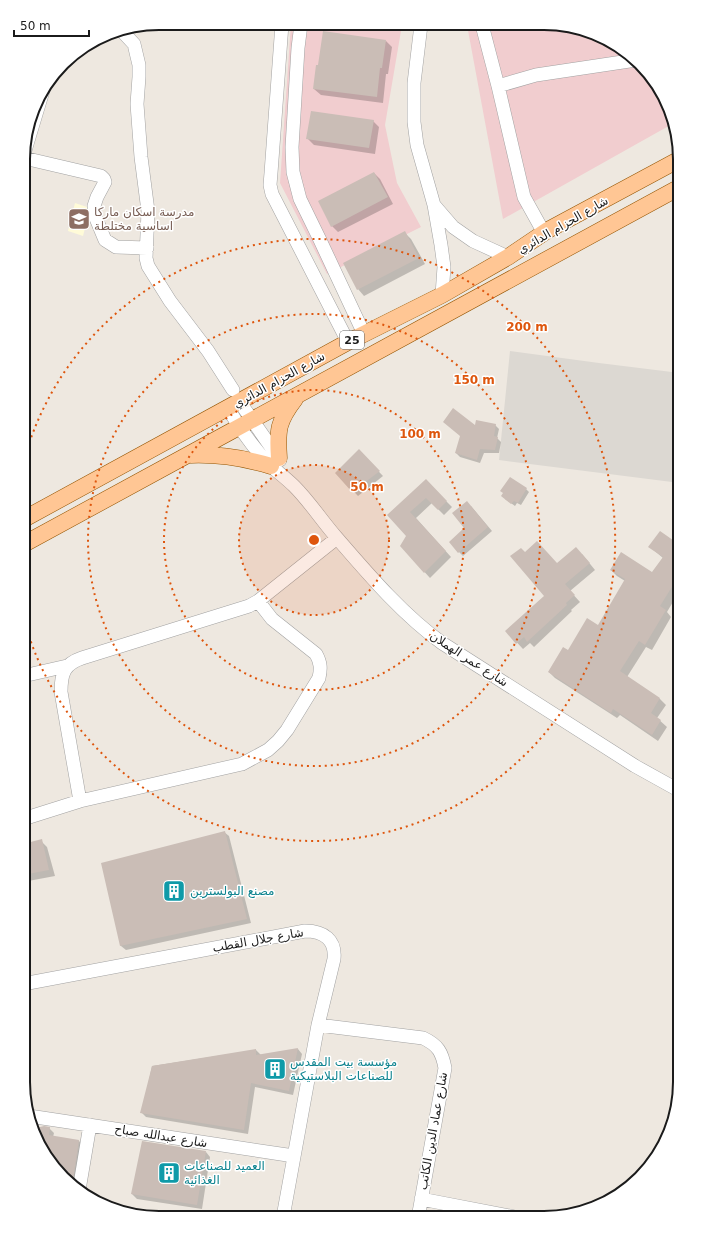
<svg xmlns="http://www.w3.org/2000/svg" width="703" height="1241" font-family="'DejaVu Sans','Noto Naskh Arabic',sans-serif">
	<rect width="100%" height="100%" fill="#eee8e0"/>
	<path fill="#f1cdcf" d="M 291,24 L 402,25 L 385,125 L 397,183 L 421,227 L 327,274 L 280,183 Z
		M 467,25 L 571,26 L 634,57 L 673,115 L 674,123 L 503,219 Z"/>
	<path fill="#fffbd8" d="M 75,203 L 90,208 L 83,236 L 68,231 Z"/>
	<path fill="#dcd8d2" d="M 510,351 L 599,363 L 680,373 L 680,483 L 499,460 Z"/>
	<path fill="#c3c1ab" d="M 428,1211 L 459,1218 L 426,1218 Z"/>
	<path fill="#0003" d="M 386,41 L 392,47 L 388,74 L 386,74 L 383,103 L 321,95 L 314,89 Z
		M 373,121 L 379,127 L 375,154 L 314,145 L 308,139 Z
		M 374,173 L 380,179 L 393,204 L 338,232 L 332,226 Z
		M 405,233 L 411,239 L 425,264 L 364,296 L 358,289 Z
		M 495,425 L 499,429 L 497,438 L 501,442 L 499,453 L 484,453 L 480,463 L 460,457 L 456,453 L 475,426 Z
		M 359,451 L 383,476 L 358,496 L 336,473 Z
		M 426,481 L 452,507 L 444,515 L 432,503 L 416,518 L 451,557 L 430,578 L 401,546 L 408,536 L 388,515 Z
		M 526,489 L 529,492 L 521,505 L 517,503 L 515,506 L 505,499 Z
		M 471,506 L 492,531 L 463,556 L 459,552 Z
		M 680,546 L 680,590 L 667,612 L 671,617 L 652,650 L 646,647 L 627,677 L 660,699 L 666,705 L 657,718 L 667,727 L 658,741 L 620,715 L 617,718 L 555,678 L 549,672 L 569,651 L 599,626 L 625,581 L 617,576 L 611,570 L 652,573 L 663,558 L 650,547 Z
		M 525,553 L 557,564 L 582,554 L 595,570 L 570,591 L 580,602 L 571,610 L 572,611 L 534,647 L 530,643 L 523,649 L 506,631 L 545,596 Z
		M 224,832 L 229,836 L 251,923 L 126,950 L 121,946 L 102,864 Z
		M 41,841 L 47,847 L 55,876 L 23,882 L 23,845 Z
		M 298,1049 L 302,1054 L 293,1095 L 255,1087 L 248,1134 L 146,1117 L 142,1113 L 152,1066 L 256,1050 L 261,1055 Z
		M 49,1128 L 54,1133 L 53,1137 L 79,1141 L 83,1145 L 76,1189 L 69,1184 L 33,1130 Z
		M 206,1152 L 210,1157 L 202,1209 L 137,1199 L 132,1194 Z
		M 93,1200 L 113,1205 L 117,1210 L 99,1204 Z"/>
	<path fill="#cabdb6" d="M 323,31 L 386,40 L 382,68 L 380,68 L 377,97 L 313,89 L 316,65 L 318,65 Z
		M 311,111 L 374,120 L 369,148 L 306,139 Z
		M 374,172 L 388,197 L 331,227 L 318,201 Z
		M 405,231 L 419,258 L 357,290 L 343,263 Z
		M 453,408 L 475,425 L 476,420 L 496,424 L 494,436 L 498,437 L 495,450 L 480,449 L 477,460 L 455,453 L 460,436 L 443,422 Z
		M 359,449 L 380,471 L 352,492 L 335,473 Z
		M 510,477 L 527,488 L 518,503 L 514,501 L 511,504 L 501,496 L 503,493 L 500,491 Z
		M 426,479 L 447,501 L 438,510 L 426,498 L 410,512 L 446,551 L 424,573 L 400,546 L 406,536 L 387,515 Z
		M 467,501 L 488,527 L 458,553 L 449,542 L 464,528 L 452,513 Z
		M 660,531 L 680,545 L 680,574 L 660,606 L 666,610 L 645,645 L 639,641 L 620,671 L 660,698 L 651,713 L 661,720 L 652,735 L 613,709 L 611,713 L 548,672 L 563,647 L 568,650 L 587,618 L 598,625 L 625,579 L 610,570 L 621,552 L 652,572 L 663,557 L 648,547 Z
		M 537,541 L 557,563 L 576,547 L 590,563 L 565,584 L 575,595 L 566,603 L 567,605 L 527,642 L 524,637 L 516,644 L 505,631 L 544,596 L 510,556 L 521,548 L 525,552 Z
		M 225,831 L 247,919 L 120,946 L 101,863 Z
		M 42,839 L 49,870 L 23,875 L 23,844 Z
		M 298,1048 L 289,1091 L 251,1083 L 244,1130 L 140,1113 L 152,1066 L 256,1049 L 256,1055 Z
		M 44,1126 L 50,1127 L 49,1135 L 79,1140 L 72,1186 L 32,1129 Z
		M 142,1141 L 206,1151 L 197,1205 L 131,1194 Z"/>
	<g fill="none" stroke-linecap="round" stroke-linejoin="round">
		<g stroke="#a2a2a2" stroke-width="14">
			<path id="minor" d="M 282,24 L 271,173 L 270,185 L 272,194 L 348,342
				M 301,24 L 298,48 L 292,147 L 293,172 L 300,199 L 320,240 L 364,334
				M 421,25 L 414,83 L 414,122 L 417,145 L 434,205 L 441,245 L 444,267 L 442,295
				M 482,25 L 498,86 L 524,197 L 544,233
				M 121,30 L 134,44 L 139,65 L 139,77 L 137,104 L 141,157 L 148,211 L 146,258 L 148,266 L 170,301 L 208,351 L 233,390
				M 498,86 L 536,75 L 636,60
				M 24,154 L 43,91
				M 24,158 L 101,176 L 104,179 L 105,182 L 97,197 L 94,206 L 95,216 L 105,240 L 116,247 L 147,248
				M 434,205 L 453,227 L 473,241 L 508,257
				M 239,401 L 280,460
				M 228,408 C 240,429 254,449 271,466 C 279,473 287,479 294,486 C 310,502 322,521 337,538 C 369,575 402,614 442,643 L 635,766 L 680,791
				M 23,676 L 67,666
				M 80,801 L 61,692 C 61,674 64,664 82,658 L 249,606 L 258,601 L 337,538
				M 23,819 L 80,801 L 242,764 L 268,750 L 278,741 L 287,730 L 319,678 C 321,669 321,663 316,654 L 272,619 L 258,601
				M 23,984 L 305,931 C 324,931 336,940 334,959 L 318,1025 L 283,1217
				M 318,1025 L 423,1038 C 438,1045 442,1052 445,1068 L 418,1218
				M 29,1116 L 294,1156
				M 79,1190 L 90,1125
				M 421,1199 L 520,1218"/>
		</g>
		<g stroke="#935400" stroke-width="17">
			<path id="major" d="M 191,455 C 219,454 244,458 271,466
				M 279,458 C 277,430 278,421 295,399
				M 24,519 L 348,342 L 442,295 L 508,257 L 548,230 L 680,159
				M 24,544 L 680,187"/>
		</g>
		<use href="#minor" stroke="#fff" stroke-width="13"/>
		<use href="#major" stroke="#ffc694" stroke-width="16"/>
	</g>
	<circle cx="314" cy="540" r="75" fill="#de560d" fill-opacity=".12"/>
	<g fill="none" stroke="#de560d" stroke-width="2" stroke-dasharray="2 4">
		<circle cx="314" cy="540" r="75"/>
		<circle cx="314" cy="540" r="150"/>
		<circle cx="314" cy="540" r="226"/>
		<path d="M24 460A301 301 0 1 1 24 620"/>
	</g>
	<defs>
		<g id="school-square" transform="scale(1.15)"><rect x="-9" y="-9" width="18" height="18" rx="4" fill="#8d6e63" stroke="#fff"/><path d="M0-5L7-2L0 1L-7-2ZM-4 1L0 2.5L4 1V4Q0 6-4 4Z" fill="#fff"/></g>
		<g id="building-square" transform="scale(1.15)"><rect x="-9" y="-9" width="18" height="18" rx="4" fill="#0f9aa8" stroke="#fff"/><path d="M-4-6H4V6H1V3H-1V6H-4ZM-2.5-4.3h1.7v1.8h-1.7ZM.8-4.3h1.7v1.8H.8ZM-2.5-1h1.7V.8h-1.7ZM.8-1h1.7V.8H.8Z" fill="#fff"/></g>
	</defs>
	<g fill-rule="evenodd">
		<use href="#school-square" x="79" y="219"/>
		<use href="#building-square" x="174" y="891"/>
		<use href="#building-square" x="275" y="1069"/>
		<use href="#building-square" x="169" y="1173"/>
	</g>
	<g text-anchor="middle" stroke-width="3" stroke-linejoin="round" paint-order="stroke">
		<rect fill="#fff" stroke="#5f5f5f" stroke-width="1" x="340" y="331" width="24" height="18" rx="3"/>
		<g font-size="11" font-weight="bold" fill="#1b1b1b">
			<text x="352" y="344">25</text>
		</g>
		<g font-size="12" fill="#785e54" stroke="#fff" text-anchor="start">
			<text x="94" y="216">مدرسة اسكان ماركا<tspan x="94" dy="14">اساسية مختلطة</tspan></text>
		</g>
		<g font-size="12" fill="#1b1b1b" stroke="#fff">
			<text transform="translate(563 225) rotate(-30)" y="4">شارع الحزام الدائري</text>
			<text transform="translate(279 380) rotate(-29)" y="4">شارع الحزام الدائري</text>
			<text transform="translate(469 659) rotate(33)" y="4">شارع عمر الهملان</text>
			<text transform="translate(258 940) rotate(-10)" y="4">شارع جلال القطب</text>
			<text transform="translate(433 1131) rotate(-80)" y="4">شارع عماد الدين الكاتب</text>
			<text transform="translate(161 1136) rotate(9)" y="4">شارع عبدالله صباح</text>
		</g>
		<g font-size="12" fill="#0d838f" stroke="#fff" text-anchor="start">
			<text x="190" y="895">مصنع البولسترين</text>
			<text x="290" y="1066">مؤسسة بيت المقدس<tspan x="290" dy="14">للصناعات البلاستيكية</tspan></text>
			<text x="184" y="1170">العميد للصناعات<tspan x="184" dy="14">الغذائية</tspan></text>
		</g>
	</g>
	<path d="M0 0H703V1241H0ZM159 30H544A129 129 0 0 1 673 159V1082A129 129 0 0 1 544 1211H159A129 129 0 0 1 30 1082V159A129 129 0 0 1 159 30Z" fill="#fff" fill-rule="evenodd"/>
	<path fill="none" stroke="#1b1b1b" stroke-width="2" d="M159 30H544A129 129 0 0 1 673 159V1082A129 129 0 0 1 544 1211H159A129 129 0 0 1 30 1082V159A129 129 0 0 1 159 30Z"/>
	<circle cx="314" cy="540" r="6" fill="#de560d" stroke="#fff" stroke-width="2"/>
	<g font-size="12" text-anchor="middle" font-weight="bold" fill="#de560d" stroke="#fff" stroke-width="3" stroke-linejoin="round" paint-order="stroke">
		<text x="527" y="331">200 m</text>
		<text x="474" y="384">150 m</text>
		<text x="420" y="438">100 m</text>
		<text x="367" y="491">50 m</text>
	</g>
	<path d="M14 30v6h75v-6" fill="none" stroke="#1b1b1b" stroke-width="2"/>
	<text x="20" y="30" font-size="12" fill="#1b1b1b" stroke="#ffffff" stroke-width="3" paint-order="stroke">50 m</text>
</svg>
